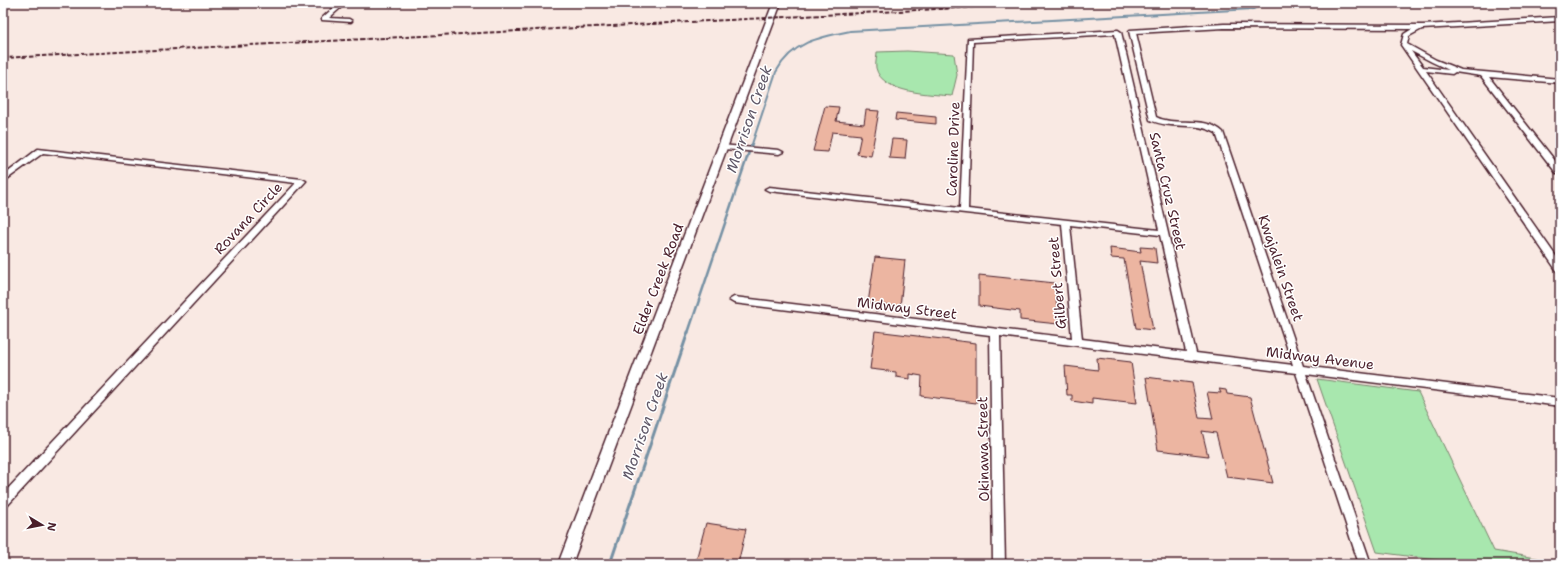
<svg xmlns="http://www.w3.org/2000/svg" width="1563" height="567" font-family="'Shantell Sans',sans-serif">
	<rect width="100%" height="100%" fill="#fff"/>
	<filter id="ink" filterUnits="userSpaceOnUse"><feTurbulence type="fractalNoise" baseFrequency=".025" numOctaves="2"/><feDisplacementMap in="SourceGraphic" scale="8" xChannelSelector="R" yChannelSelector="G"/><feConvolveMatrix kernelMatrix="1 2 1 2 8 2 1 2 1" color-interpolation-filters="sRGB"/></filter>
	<g filter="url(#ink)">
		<path fill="#f9e9e3" d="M 3,3 L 1560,3 L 1560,564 L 3,564 Z"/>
		<path fill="#a8e7ae" stroke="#79836c" d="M 907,51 L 954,54 L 957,75 L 952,96 C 932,94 882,94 876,68 C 875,63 877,57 877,52 Z
			M 1317,379 L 1418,392 L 1494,551 L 1560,562 L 1560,564 L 1466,564 L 1377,552 Z"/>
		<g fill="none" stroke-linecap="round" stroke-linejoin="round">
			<path stroke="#7691a4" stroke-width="2" d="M 751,147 L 776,72 C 792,42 819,37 850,31 L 1253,9 L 1267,3"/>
			<path stroke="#7691a4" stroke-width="2.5" d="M 688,333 L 751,146"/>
			<path stroke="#7691a4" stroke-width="3" d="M 610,564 L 688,332"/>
		</g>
		<path fill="#ecb5a1" stroke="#4a1f2b" d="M 825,106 L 839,107 L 836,121 L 864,124 L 866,110 L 879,111 L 871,156 L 857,154 L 861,135 L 832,132 L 828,152 L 813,151 Z
			M 896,113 L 936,117 L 936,124 L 895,120 Z
			M 892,139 L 907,140 L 905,159 L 889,158 Z
			M 1140,247 L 1155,248 L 1157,263 L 1140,261 L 1153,330 L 1136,328 L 1124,259 L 1111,258 L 1110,248 L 1141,252 Z
			M 875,257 L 905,260 L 900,307 L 868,303 Z
			M 979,275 L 1055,283 L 1058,324 L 1020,320 L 1020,311 L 979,306 Z
			M 875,331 L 976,343 L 976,403 L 921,396 L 922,376 L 910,374 L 910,379 L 896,377 L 896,372 L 870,369 Z
			M 1097,358 L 1131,362 L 1137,403 L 1092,398 L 1092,404 L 1072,401 L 1072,395 L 1067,395 L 1065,366 L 1098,370 Z
			M 1146,377 L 1192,383 L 1199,418 L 1213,419 L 1207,392 L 1221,393 L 1219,389 L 1226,390 L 1227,394 L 1250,397 L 1273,483 L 1227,477 L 1216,433 L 1202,431 L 1208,456 L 1158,450 Z
			M 706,523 L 746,529 L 738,564 L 695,564 Z"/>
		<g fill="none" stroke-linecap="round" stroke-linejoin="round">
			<g stroke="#4a1f2b" stroke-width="3">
				<path id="minor" d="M 339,3 L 346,3 L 329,18 L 349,19 L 352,21 L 351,22 L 322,20 L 322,18 Z
					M 1560,17 L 1560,21 L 1422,29 L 1409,36 L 1407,44 L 1436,60 L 1461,70 L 1560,79 L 1560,83 L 1489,77 L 1560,167 L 1560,174 L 1557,174 L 1481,76 L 1455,72 L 1452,74 L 1426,71 L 1560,262 L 1560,272 L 1557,271 L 1401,45 L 1404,34 L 1412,29 L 1224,28 L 1136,33 L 1156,117 C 1176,127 1206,115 1223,132 L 1303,366 L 1560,398 L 1560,406 L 1306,374 L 1371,564 L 1359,564 L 1296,373 L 1000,336 L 1005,564 L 993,564 L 990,335 L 734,303 L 729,300 L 734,297 L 1072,338 L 1062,224 L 769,191 L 765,189 L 769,187 L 960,208 L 968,39 L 1118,30 L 1121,32 L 1196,353 L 1293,365 L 1216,133 C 1196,121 1172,130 1150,120 L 1129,31 L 1130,30 L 1224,24 L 1423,25 ZM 1115,34 L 1159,230 L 968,209 L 973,42 ZM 1411,51 L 1432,62 L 1449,70 L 1423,67 ZM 1070,225 L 1160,235 L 1186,352 L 1082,339 Z
					M 721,145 L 779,150 L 783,152 L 779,154 L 724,149 L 721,149 Z
					M 38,149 L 302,179 L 306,181 L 7,506 L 3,507 L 3,494 L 296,183 L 43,153 L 3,182 L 3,176 Z"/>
			</g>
			<g stroke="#4a1f2b" stroke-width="3">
				<path id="tertiary" d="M 773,3 L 781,3 L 572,564 L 558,564 Z"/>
			</g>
			<use href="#minor" fill="#fff" fill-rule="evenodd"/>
			<use href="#tertiary" fill="#fff" fill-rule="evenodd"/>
			<path stroke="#4a1f2b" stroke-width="2" stroke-dasharray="4.5 2" stroke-linecap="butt" d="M 3,58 L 1052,3"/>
		</g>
	</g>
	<g text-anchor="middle" stroke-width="3" stroke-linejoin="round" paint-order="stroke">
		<g font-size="14" fill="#4a1f2b" stroke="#fff">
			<text transform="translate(953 149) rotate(-88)" y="5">Caroline Drive</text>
			<text transform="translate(1168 191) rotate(77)" y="5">Santa Cruz Street</text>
			<text transform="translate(248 218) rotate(-47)" y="5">Rovana Circle</text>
			<text transform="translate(1281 268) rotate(71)" y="5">Kwajalein Street</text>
			<text transform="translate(658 279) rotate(-69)" y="5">Elder Creek Road</text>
			<text transform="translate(1057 283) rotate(-95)" y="5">Gilbert Street</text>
			<text transform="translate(907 308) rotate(7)" y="5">Midway Street</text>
			<text transform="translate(1320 358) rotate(7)" y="5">Midway Avenue</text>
			<text transform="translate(983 449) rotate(-91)" y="5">Okinawa Street</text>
		</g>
		<g font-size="15" font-style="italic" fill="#605868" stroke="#fff">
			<text transform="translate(749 119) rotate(-71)" y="5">Morrison Creek</text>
			<text transform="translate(645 426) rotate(-71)" y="5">Morrison Creek</text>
		</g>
	</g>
	<rect width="1563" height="567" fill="none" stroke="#fff" stroke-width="16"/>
	<rect x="8" y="8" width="1547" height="551" fill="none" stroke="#4a1f2b" stroke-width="1.5" filter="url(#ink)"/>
	<g transform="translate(42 525) rotate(100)" stroke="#ffffff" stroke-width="3" paint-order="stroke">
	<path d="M0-3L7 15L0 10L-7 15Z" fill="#4a1f2b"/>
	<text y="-6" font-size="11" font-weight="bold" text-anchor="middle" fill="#4a1f2b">N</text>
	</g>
</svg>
